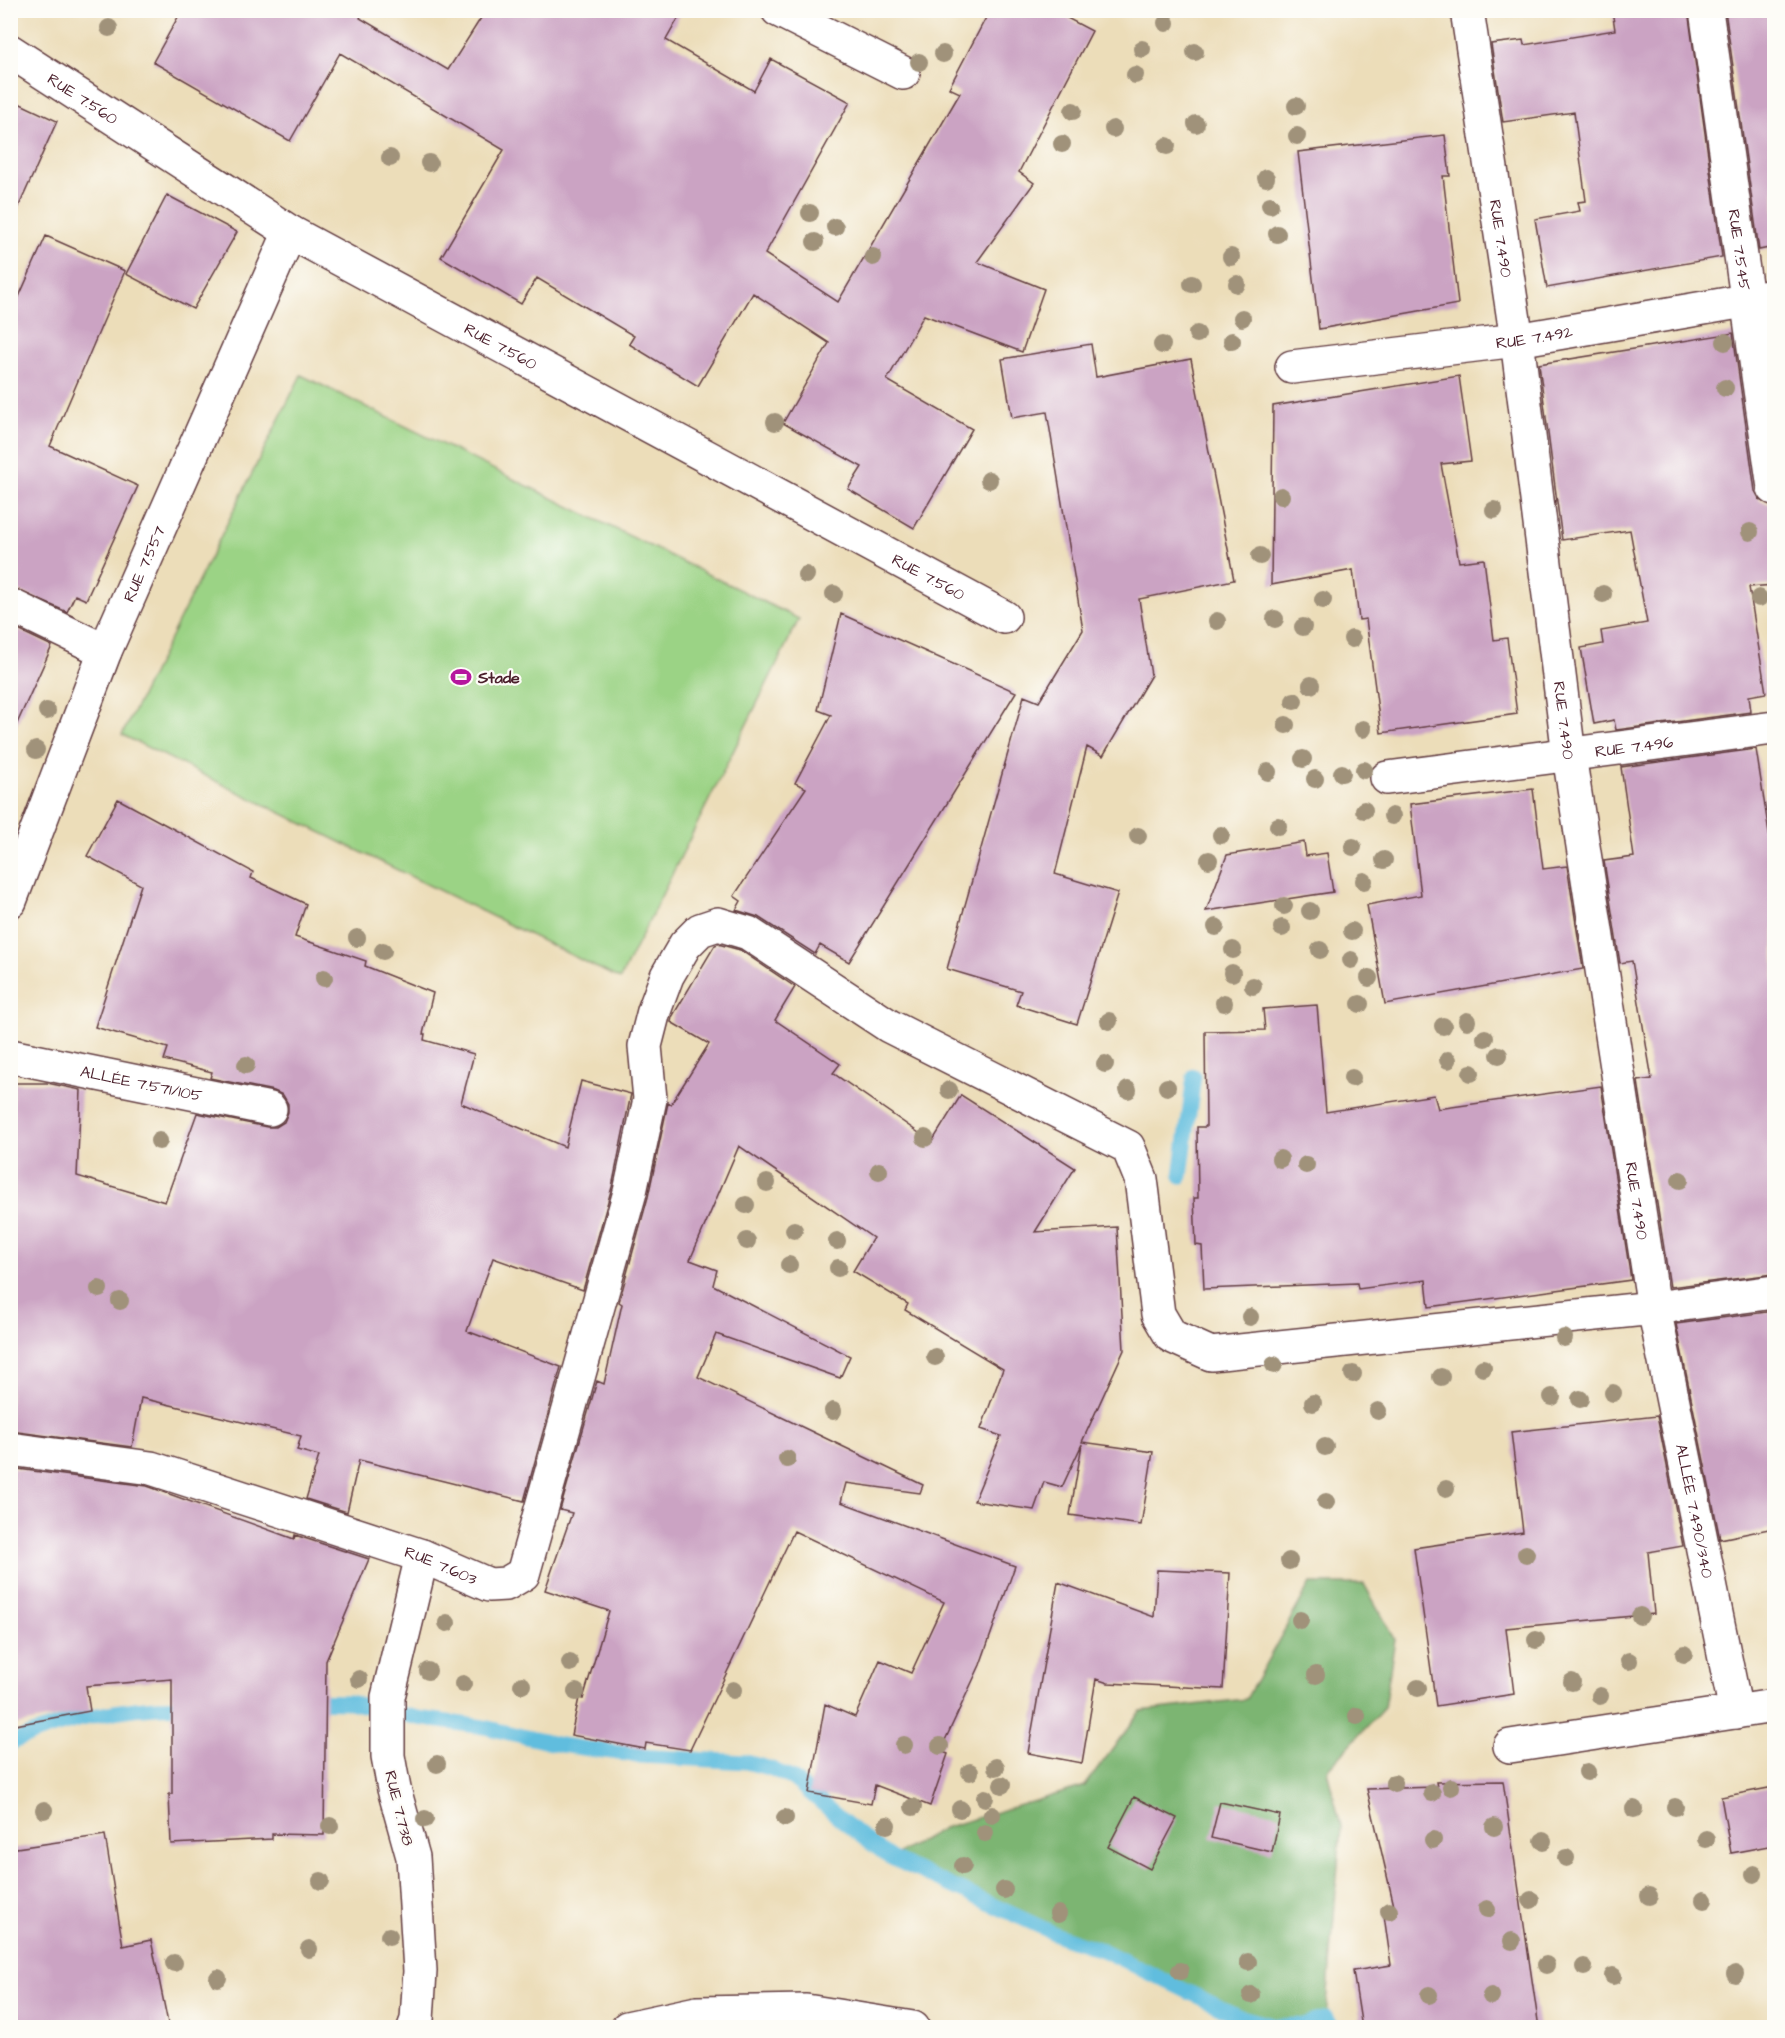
<svg xmlns="http://www.w3.org/2000/svg" width="1785" height="2038" font-family="'Architects Daughter',sans-serif">
	<rect width="100%" height="100%" fill="#fdfcf7"/>
	<filter id="ink" filterUnits="userSpaceOnUse"><feTurbulence type="fractalNoise" baseFrequency=".0167" numOctaves="2"/><feDisplacementMap in="SourceGraphic" scale="12" xChannelSelector="R" yChannelSelector="G"/><feConvolveMatrix kernelMatrix="1 2 1 2 8 2 1 2 1" color-interpolation-filters="sRGB"/></filter>
	<filter id="wash" filterUnits="userSpaceOnUse"><feTurbulence type="fractalNoise" baseFrequency=".008" numOctaves="4" result="noise"/><feDisplacementMap in="SourceGraphic" scale="24" xChannelSelector="R" yChannelSelector="G"/><feGaussianBlur stdDeviation="1.35" result="paint"/><feColorMatrix in="noise" values="0 0 0 0 0 0 0 0 0 0 0 0 0 0 0 0 0 1.4 0 .05"/><feComposite in="paint" operator="in"/></filter>
	<g filter="url(#wash)">
		<rect width="100%" height="100%" fill="#ecddb9"/>
		<path fill="#9bd385" stroke="#727958" stroke-width="1.5" d="M 301,375 L 799,619 L 620,979 L 122,735 Z"/>
		<path fill="#7cb572" stroke="#636a4e" stroke-width="1.5" d="M 1310,1584 L 1364,1584 L 1395,1639 L 1384,1708 L 1327,1770 L 1341,1826 L 1326,2018 L 1303,2025 L 1275,2026 L 1238,2016 L 1104,1951 L 1060,1936 L 891,1858 L 943,1828 L 1085,1786 L 1141,1711 L 1246,1699 Z"/>
		<g fill="none" stroke-linecap="round" stroke-linejoin="round">
			<path stroke="#60bdde" stroke-width="15" d="M 1181,1176 L 1194,1076
				M 305,1701 L 349,1702 L 418,1718 L 484,1727 L 560,1745 L 641,1756 L 746,1762 L 772,1769 L 793,1779 L 862,1837 L 891,1858 L 1060,1936 L 1104,1951 L 1238,2016 L 1275,2026 L 1303,2025 L 1326,2018 L 1332,2028
				M 10,1743 C 65,1720 132,1703 191,1707"/>
		</g>
		<g id="blocks">
			<path fill="#cba3c3" d="M 182,10 L 364,10 L 360,18 L 448,70 L 486,10 L 683,10 L 666,40 L 754,91 L 771,59 L 850,102 L 765,254 L 838,302 L 960,93 L 949,88 L 990,10 L 1052,10 L 1092,31 L 1019,172 L 1034,183 L 977,262 L 1044,289 L 1022,352 L 924,315 L 887,380 L 972,429 L 914,528 L 848,489 L 862,467 L 783,423 L 829,343 L 753,293 L 698,386 L 629,344 L 634,336 L 537,278 L 521,304 L 441,257 L 504,150 L 340,53 L 290,141 L 153,62 Z
				M 1612,10 L 1688,10 L 1722,257 L 1547,288 L 1535,219 L 1580,211 L 1578,202 L 1586,201 L 1574,112 L 1503,122 L 1491,44 L 1523,40 L 1524,45 L 1615,30 Z
				M 1725,10 L 1774,10 L 1774,247 L 1759,250 Z
				M 10,99 L 57,121 L 10,226 Z
				M 1445,135 L 1450,176 L 1443,176 L 1458,304 L 1319,329 L 1298,152 Z
				M 167,195 L 237,232 L 193,309 L 126,274 Z
				M 46,236 L 125,271 L 50,446 L 138,486 L 86,600 L 75,595 L 67,612 L 10,587 L 10,317 Z
				M 1733,333 L 1755,491 L 1760,500 L 1774,506 L 1774,585 L 1749,587 L 1766,693 L 1749,696 L 1751,712 L 1616,730 L 1614,720 L 1594,724 L 1581,648 L 1603,644 L 1601,631 L 1647,623 L 1630,530 L 1562,540 L 1539,364 Z
				M 1091,344 L 1096,377 L 1191,359 L 1234,580 L 1139,599 L 1151,675 L 1103,756 L 1087,747 L 1055,874 L 1118,893 L 1077,1024 L 1016,1005 L 1021,991 L 947,969 L 1024,696 L 1039,702 L 1083,630 L 1047,412 L 1012,418 L 1002,359 Z
				M 1459,376 L 1471,461 L 1441,464 L 1459,562 L 1484,559 L 1494,640 L 1507,638 L 1517,714 L 1381,733 L 1366,619 L 1359,620 L 1353,570 L 1271,585 L 1273,406 Z
				M 841,614 L 1016,692 L 849,962 L 820,945 L 815,954 L 758,917 L 736,910 L 741,901 L 734,896 L 806,788 L 795,783 L 831,715 L 818,710 Z
				M 10,626 L 52,646 L 10,739 Z
				M 1756,749 L 1770,839 L 1774,838 L 1774,1274 L 1670,1287 L 1638,1081 L 1652,1079 L 1632,961 L 1620,963 L 1604,861 L 1634,857 L 1621,767 Z
				M 1533,789 L 1543,869 L 1567,866 L 1583,969 L 1385,1004 L 1367,905 L 1421,895 L 1410,804 Z
				M 118,799 L 253,872 L 251,878 L 306,904 L 295,937 L 366,961 L 365,966 L 433,993 L 423,1034 L 425,1034 L 424,1040 L 474,1054 L 461,1103 L 565,1147 L 581,1081 L 631,1094 L 612,1187 L 583,1290 L 493,1258 L 467,1331 L 561,1367 L 524,1501 L 359,1460 L 347,1512 L 306,1499 L 319,1456 L 297,1450 L 301,1436 L 141,1398 L 132,1447 L 10,1431 L 10,1155 L 14,1083 L 47,1083 L 81,1090 L 77,1176 L 165,1202 L 197,1113 L 267,1127 L 276,1127 L 284,1122 L 288,1112 L 288,1104 L 283,1095 L 274,1091 L 210,1078 L 212,1072 L 164,1060 L 168,1048 L 95,1027 L 141,885 L 87,856 Z
				M 1304,842 L 1306,856 L 1327,853 L 1333,892 L 1206,911 L 1227,855 Z
				M 718,944 L 740,950 L 795,987 L 775,1020 L 840,1064 L 833,1073 L 932,1142 L 961,1095 L 1075,1168 L 1035,1232 L 1117,1227 L 1124,1350 L 1082,1442 L 1153,1452 L 1141,1525 L 1070,1515 L 1082,1444 L 1062,1487 L 1044,1482 L 1034,1510 L 974,1501 L 1001,1436 L 981,1429 L 1003,1369 L 905,1310 L 908,1304 L 853,1271 L 873,1238 L 739,1146 L 690,1260 L 717,1270 L 713,1285 L 850,1356 L 840,1378 L 716,1334 L 698,1377 L 923,1485 L 920,1493 L 846,1483 L 841,1502 L 1015,1566 L 980,1665 L 940,1751 L 948,1754 L 930,1806 L 875,1785 L 871,1804 L 809,1793 L 825,1704 L 855,1717 L 880,1660 L 911,1673 L 944,1602 L 794,1531 L 690,1750 L 646,1743 L 645,1749 L 571,1735 L 579,1698 L 583,1699 L 609,1611 L 545,1590 L 572,1513 L 560,1510 L 597,1381 L 604,1384 L 622,1304 L 619,1302 L 648,1197 L 668,1103 L 671,1104 L 709,1044 L 671,1022 L 672,1017 L 715,945 Z
				M 1317,1005 L 1326,1112 L 1434,1095 L 1438,1109 L 1601,1086 L 1631,1280 L 1429,1307 L 1426,1280 L 1358,1289 L 1357,1283 L 1204,1289 L 1202,1246 L 1196,1245 L 1194,1198 L 1198,1198 L 1197,1127 L 1206,1127 L 1205,1031 L 1265,1030 L 1263,1009 Z
				M 1774,1311 L 1774,1528 L 1720,1539 L 1676,1324 Z
				M 1657,1416 L 1683,1546 L 1648,1552 L 1654,1614 L 1506,1628 L 1514,1694 L 1436,1706 L 1414,1548 L 1523,1532 L 1511,1432 Z
				M 10,1468 L 147,1486 L 294,1539 L 295,1535 L 369,1559 L 326,1661 L 324,1835 L 272,1834 L 272,1839 L 171,1844 L 169,1794 L 172,1794 L 172,1679 L 86,1686 L 90,1711 L 10,1726 Z
				M 1157,1570 L 1230,1573 L 1223,1689 L 1108,1683 L 1096,1679 L 1082,1763 L 1028,1753 L 1058,1582 L 1154,1617 Z
				M 1503,1781 L 1539,2028 L 1362,2028 L 1353,1971 L 1391,1965 L 1383,1908 L 1394,1906 L 1367,1789 L 1437,1787 L 1436,1782 Z
				M 1774,1787 L 1774,1845 L 1731,1853 L 1721,1797 Z
				M 1134,1797 L 1177,1818 L 1150,1869 L 1108,1847 Z
				M 1220,1802 L 1280,1815 L 1272,1852 L 1211,1838 Z
				M 105,1835 L 123,1946 L 151,1940 L 169,2028 L 10,2028 L 10,1849 Z"/>
		</g>
	</g>
	<g filter="url(#ink)">
		<use href="#blocks" fill-opacity="0" stroke="#623c40" stroke-width="1.5"/>
		<g fill="none" stroke-linecap="round" stroke-linejoin="round">
			<g stroke="#623c40" stroke-width="36">
				<g id="minor">
					<path d="M 778,10 L 903,73"/>
					<path id="s1" d="M 1467,10 L 1517,340 L 1569,755 L 1654,1308 L 1774,1292"/>
					<path id="s2" d="M 1706,10 L 1774,488"/>
					<path id="s3" d="M 10,51 L 290,232 L 1004,617"/>
					<path id="s4" d="M 1292,367 L 1517,340 L 1774,296"/>
					<path d="M 10,605 L 105,651"/>
					<path id="s5" d="M 1387,778 L 1774,728"/>
					<path id="s6" d="M 10,901 L 105,651 L 290,232"/>
					<path id="s7" d="M 10,1056 L 270,1109"/>
					<path id="s8" d="M 10,1449 L 151,1468 L 422,1556 L 489,1585 L 506,1584 L 523,1574 L 630,1192 L 650,1099 L 645,1046 L 654,1011 L 667,976 L 685,945 L 700,930 L 718,924 L 748,933 L 889,1026 L 1128,1147 L 1141,1179 L 1158,1314 L 1171,1336 L 1211,1354 L 1654,1308 L 1736,1712"/>
					<path d="M 1510,1746 L 1774,1706"/>
					<path d="M 414,2028 L 417,2020 L 420,1971 L 413,1857 L 394,1789 L 388,1756 L 388,1697 L 422,1556"/>
					<path d="M 627,2028 L 697,2013 L 806,2011 L 913,2028"/>
				</g>
			</g>
			<use href="#minor" stroke="#fff" stroke-width="33"/>
		</g>
		<g fill="#a0927a">
			<circle cx="1166" cy="23" r="9"/>
			<circle cx="109" cy="28" r="9"/>
			<circle cx="1142" cy="49" r="9"/>
			<circle cx="1195" cy="52" r="9"/>
			<circle cx="943" cy="54" r="9"/>
			<circle cx="919" cy="62" r="9"/>
			<circle cx="1135" cy="75" r="9"/>
			<circle cx="1296" cy="106" r="9"/>
			<circle cx="1073" cy="111" r="9"/>
			<circle cx="1196" cy="124" r="9"/>
			<circle cx="1113" cy="129" r="9"/>
			<circle cx="1297" cy="136" r="9"/>
			<circle cx="1062" cy="144" r="9"/>
			<circle cx="1167" cy="146" r="9"/>
			<circle cx="390" cy="158" r="9"/>
			<circle cx="429" cy="163" r="9"/>
			<circle cx="1266" cy="178" r="9"/>
			<circle cx="1270" cy="205" r="9"/>
			<circle cx="810" cy="213" r="9"/>
			<circle cx="835" cy="227" r="9"/>
			<circle cx="1277" cy="234" r="9"/>
			<circle cx="815" cy="242" r="9"/>
			<circle cx="873" cy="257" r="9"/>
			<circle cx="1231" cy="257" r="9"/>
			<circle cx="1192" cy="284" r="9"/>
			<circle cx="1237" cy="284" r="9"/>
			<circle cx="1242" cy="318" r="9"/>
			<circle cx="1197" cy="334" r="9"/>
			<circle cx="1232" cy="341" r="9"/>
			<circle cx="1725" cy="342" r="9"/>
			<circle cx="1162" cy="345" r="9"/>
			<circle cx="1725" cy="388" r="9"/>
			<circle cx="775" cy="422" r="9"/>
			<circle cx="989" cy="480" r="9"/>
			<circle cx="1281" cy="496" r="9"/>
			<circle cx="1494" cy="510" r="9"/>
			<circle cx="1750" cy="532" r="9"/>
			<circle cx="1260" cy="556" r="9"/>
			<circle cx="806" cy="575" r="9"/>
			<circle cx="834" cy="594" r="9"/>
			<circle cx="1603" cy="594" r="9"/>
			<circle cx="1759" cy="598" r="9"/>
			<circle cx="1323" cy="600" r="9"/>
			<circle cx="1275" cy="619" r="9"/>
			<circle cx="1217" cy="621" r="9"/>
			<circle cx="1303" cy="627" r="9"/>
			<circle cx="1352" cy="639" r="9"/>
			<circle cx="1311" cy="685" r="9"/>
			<circle cx="1294" cy="701" r="9"/>
			<circle cx="47" cy="711" r="9"/>
			<circle cx="1286" cy="725" r="9"/>
			<circle cx="1363" cy="729" r="9"/>
			<circle cx="36" cy="750" r="9"/>
			<circle cx="1303" cy="759" r="9"/>
			<circle cx="1364" cy="770" r="9"/>
			<circle cx="1268" cy="772" r="9"/>
			<circle cx="1342" cy="773" r="9"/>
			<circle cx="1315" cy="779" r="9"/>
			<circle cx="1364" cy="810" r="9"/>
			<circle cx="1392" cy="816" r="9"/>
			<circle cx="1278" cy="826" r="9"/>
			<circle cx="1221" cy="835" r="9"/>
			<circle cx="1138" cy="836" r="9"/>
			<circle cx="1353" cy="847" r="9"/>
			<circle cx="1209" cy="860" r="9"/>
			<circle cx="1384" cy="860" r="9"/>
			<circle cx="1364" cy="881" r="9"/>
			<circle cx="1284" cy="906" r="9"/>
			<circle cx="1310" cy="911" r="9"/>
			<circle cx="1216" cy="927" r="9"/>
			<circle cx="1282" cy="928" r="9"/>
			<circle cx="1352" cy="931" r="9"/>
			<circle cx="357" cy="938" r="9"/>
			<circle cx="1233" cy="950" r="9"/>
			<circle cx="1320" cy="950" r="9"/>
			<circle cx="383" cy="951" r="9"/>
			<circle cx="1351" cy="960" r="9"/>
			<circle cx="1232" cy="973" r="9"/>
			<circle cx="324" cy="978" r="9"/>
			<circle cx="1369" cy="978" r="9"/>
			<circle cx="1253" cy="986" r="9"/>
			<circle cx="1224" cy="1003" r="9"/>
			<circle cx="1360" cy="1004" r="9"/>
			<circle cx="1109" cy="1021" r="9"/>
			<circle cx="1467" cy="1021" r="9"/>
			<circle cx="1443" cy="1026" r="9"/>
			<circle cx="1485" cy="1038" r="9"/>
			<circle cx="1499" cy="1055" r="9"/>
			<circle cx="1448" cy="1060" r="9"/>
			<circle cx="1105" cy="1064" r="9"/>
			<circle cx="246" cy="1065" r="9"/>
			<circle cx="1471" cy="1073" r="9"/>
			<circle cx="1352" cy="1078" r="9"/>
			<circle cx="1167" cy="1087" r="9"/>
			<circle cx="949" cy="1090" r="9"/>
			<circle cx="1128" cy="1090" r="9"/>
			<circle cx="925" cy="1138" r="9"/>
			<circle cx="159" cy="1141" r="9"/>
			<circle cx="1280" cy="1159" r="9"/>
			<circle cx="1306" cy="1165" r="9"/>
			<circle cx="879" cy="1171" r="9"/>
			<circle cx="1680" cy="1180" r="9"/>
			<circle cx="767" cy="1183" r="9"/>
			<circle cx="746" cy="1205" r="9"/>
			<circle cx="794" cy="1230" r="9"/>
			<circle cx="747" cy="1241" r="9"/>
			<circle cx="837" cy="1241" r="9"/>
			<circle cx="789" cy="1265" r="9"/>
			<circle cx="838" cy="1268" r="9"/>
			<circle cx="99" cy="1289" r="9"/>
			<circle cx="120" cy="1301" r="9"/>
			<circle cx="1250" cy="1317" r="9"/>
			<circle cx="1564" cy="1338" r="9"/>
			<circle cx="935" cy="1357" r="9"/>
			<circle cx="1274" cy="1365" r="9"/>
			<circle cx="1483" cy="1368" r="9"/>
			<circle cx="1353" cy="1374" r="9"/>
			<circle cx="1441" cy="1377" r="9"/>
			<circle cx="1613" cy="1393" r="9"/>
			<circle cx="1552" cy="1397" r="9"/>
			<circle cx="1580" cy="1399" r="9"/>
			<circle cx="1313" cy="1403" r="9"/>
			<circle cx="833" cy="1411" r="9"/>
			<circle cx="1378" cy="1411" r="9"/>
			<circle cx="1325" cy="1447" r="9"/>
			<circle cx="787" cy="1459" r="9"/>
			<circle cx="1446" cy="1489" r="9"/>
			<circle cx="1326" cy="1502" r="9"/>
			<circle cx="1526" cy="1554" r="9"/>
			<circle cx="1289" cy="1561" r="9"/>
			<circle cx="1640" cy="1616" r="9"/>
			<circle cx="1300" cy="1620" r="9"/>
			<circle cx="447" cy="1623" r="9"/>
			<circle cx="1536" cy="1640" r="9"/>
			<circle cx="1684" cy="1654" r="9"/>
			<circle cx="1629" cy="1661" r="9"/>
			<circle cx="570" cy="1663" r="9"/>
			<circle cx="428" cy="1671" r="9"/>
			<circle cx="1316" cy="1675" r="9"/>
			<circle cx="359" cy="1679" r="9"/>
			<circle cx="1572" cy="1682" r="9"/>
			<circle cx="463" cy="1684" r="9"/>
			<circle cx="522" cy="1685" r="9"/>
			<circle cx="1418" cy="1688" r="9"/>
			<circle cx="733" cy="1690" r="9"/>
			<circle cx="576" cy="1692" r="9"/>
			<circle cx="1600" cy="1696" r="9"/>
			<circle cx="1357" cy="1716" r="9"/>
			<circle cx="904" cy="1745" r="9"/>
			<circle cx="940" cy="1746" r="9"/>
			<circle cx="437" cy="1764" r="9"/>
			<circle cx="996" cy="1767" r="9"/>
			<circle cx="970" cy="1772" r="9"/>
			<circle cx="1587" cy="1772" r="9"/>
			<circle cx="1394" cy="1783" r="9"/>
			<circle cx="1002" cy="1785" r="9"/>
			<circle cx="1451" cy="1787" r="9"/>
			<circle cx="1432" cy="1793" r="9"/>
			<circle cx="985" cy="1798" r="9"/>
			<circle cx="913" cy="1807" r="9"/>
			<circle cx="1675" cy="1807" r="9"/>
			<circle cx="960" cy="1809" r="9"/>
			<circle cx="1634" cy="1809" r="9"/>
			<circle cx="44" cy="1810" r="9"/>
			<circle cx="992" cy="1815" r="9"/>
			<circle cx="785" cy="1818" r="9"/>
			<circle cx="425" cy="1819" r="9"/>
			<circle cx="887" cy="1825" r="9"/>
			<circle cx="330" cy="1826" r="9"/>
			<circle cx="1494" cy="1827" r="9"/>
			<circle cx="985" cy="1833" r="9"/>
			<circle cx="1706" cy="1839" r="9"/>
			<circle cx="1433" cy="1840" r="9"/>
			<circle cx="1543" cy="1841" r="9"/>
			<circle cx="1566" cy="1858" r="9"/>
			<circle cx="963" cy="1866" r="9"/>
			<circle cx="1754" cy="1874" r="9"/>
			<circle cx="321" cy="1881" r="9"/>
			<circle cx="1004" cy="1890" r="9"/>
			<circle cx="1649" cy="1896" r="9"/>
			<circle cx="1531" cy="1900" r="9"/>
			<circle cx="1704" cy="1900" r="9"/>
			<circle cx="1487" cy="1909" r="9"/>
			<circle cx="1389" cy="1911" r="9"/>
			<circle cx="1058" cy="1914" r="9"/>
			<circle cx="389" cy="1936" r="9"/>
			<circle cx="1512" cy="1941" r="9"/>
			<circle cx="309" cy="1949" r="9"/>
			<circle cx="1248" cy="1962" r="9"/>
			<circle cx="174" cy="1963" r="9"/>
			<circle cx="1546" cy="1965" r="9"/>
			<circle cx="1584" cy="1967" r="9"/>
			<circle cx="1180" cy="1971" r="9"/>
			<circle cx="1735" cy="1974" r="9"/>
			<circle cx="1613" cy="1976" r="9"/>
			<circle cx="218" cy="1978" r="9"/>
			<circle cx="1251" cy="1995" r="9"/>
			<circle cx="1429" cy="1995" r="9"/>
			<circle cx="1491" cy="1996" r="9"/>
		</g>
	</g>
	<defs>
		<g id="stadium-bare" transform="scale(1.62)"><path d="M0-5a6.5 5 0 1 0 0 10a6.5 5 0 1 0 0-10ZM-3.5-1.8h7v3.6h-7Z" fill="#b5179e" stroke="#fdfcf7" stroke-width="2.5" paint-order="stroke"/></g>
	</defs>
	<g fill-rule="evenodd">
		<use href="#stadium-bare" x="461" y="677"/>
	</g>
	<g text-anchor="middle" stroke-width="4.5" stroke-linejoin="round" paint-order="stroke">
		<g font-size="16" fill="#4a1f2b" stroke="#fdfcf7">
			<text dy="6" stroke="none"><textPath href="#s3" startOffset="87">RUE 7.560</textPath></text>
			<text dy="6" stroke="none"><textPath href="#s1" startOffset="231">RUE 7.490</textPath></text>
			<text dy="6" stroke="none"><textPath href="#s2" startOffset="242">RUE 7.545</textPath></text>
			<text dy="6" stroke="none"><textPath href="#s4" startOffset="244">RUE 7.492</textPath></text>
			<text dy="6" stroke="none"><textPath href="#s3" startOffset="573">RUE 7.560</textPath></text>
			<text dy="6" stroke="none"><textPath href="#s6" startOffset="363">RUE 7.557</textPath></text>
			<text dy="6" stroke="none"><textPath href="#s3" startOffset="1059">RUE 7.560</textPath></text>
			<text dy="6" stroke="none"><textPath href="#s1" startOffset="717">RUE 7.490</textPath></text>
			<text dy="6" stroke="none"><textPath href="#s5" startOffset="249">RUE 7.496</textPath></text>
			<text dy="6" stroke="none"><textPath href="#s7" startOffset="134">ALLÉE 7.571/105</textPath></text>
			<text dy="6" stroke="none"><textPath href="#s1" startOffset="1203">RUE 7.490</textPath></text>
			<text dy="6" stroke="none"><textPath href="#s8" startOffset="2592">ALLÉE 7.490/340</textPath></text>
			<text dy="6" stroke="none"><textPath href="#s8" startOffset="448">RUE 7.603</textPath></text>
			<text transform="translate(400 1808) rotate(76)" y="6">RUE 7.738</text>
		</g>
		<g font-size="16" font-weight="bold" fill="#4a1f2b" stroke="#fdfcf7" text-anchor="start">
			<text x="478" y="683">Stade</text>
		</g>
	</g>
	<rect width="1785" height="2038" fill="none" stroke="#fdfcf7" stroke-width="36"/>
</svg>
